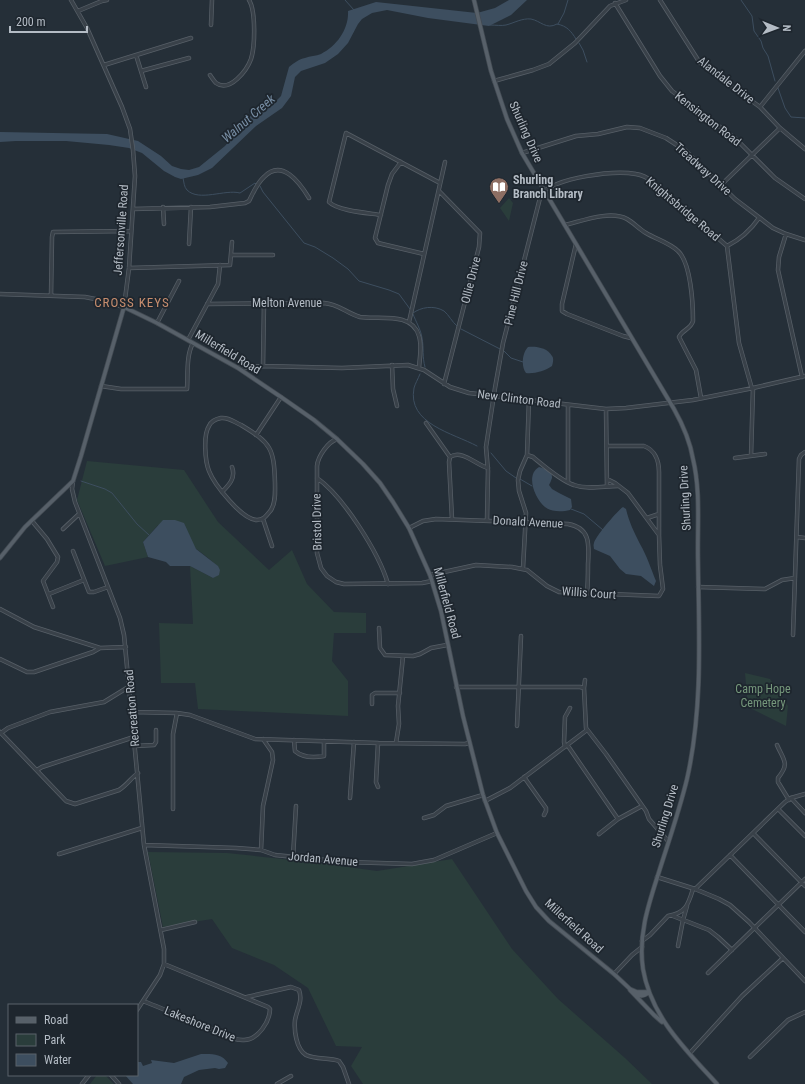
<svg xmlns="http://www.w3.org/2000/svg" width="805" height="1084" font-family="'Roboto Condensed',sans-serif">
	<rect width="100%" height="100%" fill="#252f38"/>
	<path fill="#2a3d3b" d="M 509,198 L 513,203 L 509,221 L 500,208 Z
		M 87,461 L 184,470 L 218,522 L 269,570 L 292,550 L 307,584 L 334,612 L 366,613 L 366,633 L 334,633 L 332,661 L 348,681 L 348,716 L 198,709 L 195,683 L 161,683 L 159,623 L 193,624 L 190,566 L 213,578 L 220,570 C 210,555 174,535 158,525 L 143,542 L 148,557 L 105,566 L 77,500 Z
		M 745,673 L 770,679 L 788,706 L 786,726 L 748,707 Z
		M 148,852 L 227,853 L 311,862 L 377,871 L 452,859 L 512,949 L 558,999 L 625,1058 L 652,1084 L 363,1084 L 351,1066 L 362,1047 L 336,1046 L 308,988 L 274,965 L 232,948 L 212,919 L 163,927 Z
		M 97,1075 L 105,1075 L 114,1084 L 90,1084 Z"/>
	<path fill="#3d4e5f" d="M 509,0 L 527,0 L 511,15 L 489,26 L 428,18 L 387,10 L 372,13 L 362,19 L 358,24 L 348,43 L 338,54 L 325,63 L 301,71 L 295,77 L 291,96 L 282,108 L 256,126 L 212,168 L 198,175 L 181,179 L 175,177 L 164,171 L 142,153 L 129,148 L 109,145 L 66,141 L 16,141 L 0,142 L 0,132 L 107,134 L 138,141 L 161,156 L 172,166 L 181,169 L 189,170 L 199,167 L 225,146 L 254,112 L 262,108 L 271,106 L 281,96 L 289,67 C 294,63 299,59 305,58 C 310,56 316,56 321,54 C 337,46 349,29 348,11 L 376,2 L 477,13 L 495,8 Z
		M 528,347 C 536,346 548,348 552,356 C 554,358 553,363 552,366 C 545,371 534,374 526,373 C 521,367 522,353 528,347 Z
		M 539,467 C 544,468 553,472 552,478 C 551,481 550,483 549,485 L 552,489 L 559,493 L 571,499 L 572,507 L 570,510 C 562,512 551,512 545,507 C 535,499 525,475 539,467 Z
		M 623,507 L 626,509 C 629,522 634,532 640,544 C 647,556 651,569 656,581 L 654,586 L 641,576 L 626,574 L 620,569 L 610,556 L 594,549 C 594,547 593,546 594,543 C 595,537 618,510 623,507 Z
		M 163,520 L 175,520 L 184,523 L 196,549 L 218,566 L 220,570 L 219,575 L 213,578 L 190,566 L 170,566 L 166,562 L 148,557 L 143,542 Z
		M 201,1054 C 212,1054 221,1053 228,1063 L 225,1068 L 219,1069 L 215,1068 L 199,1070 L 184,1077 L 181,1084 L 133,1084 L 125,1075 L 137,1075 L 137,1062 L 141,1062 L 143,1066 L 152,1063 L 151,1060 L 174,1063 Z"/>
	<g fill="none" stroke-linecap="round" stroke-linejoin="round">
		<path stroke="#3d4e5f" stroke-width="1" d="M 345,0 L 354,10
			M 741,0 L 752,16 L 754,31 L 761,41 L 763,48 L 768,56 L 775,81
			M 558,24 L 564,13 L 568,0
			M 490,25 C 496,25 501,26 506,25 C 514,23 522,18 531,19 C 541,21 546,30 557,24 C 567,26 571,31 576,39
			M 579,43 L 583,50 L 587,62
			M 778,88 L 785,108 L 791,117 L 805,118
			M 183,178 C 184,182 184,187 187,190 C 199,202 225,189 240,193 L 255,183 L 256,184
			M 260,186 L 263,192 L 304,243 L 315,247 L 333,258 L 348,269 L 359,281 L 389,290 L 399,294 L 410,309
			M 413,313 C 421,307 434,305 444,311 C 449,315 452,322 457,326
			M 413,314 C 416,322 421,330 422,338 C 424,348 422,357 425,367
			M 461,329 L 500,349
			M 504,351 L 511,358 L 523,362
			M 420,374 C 418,379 415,384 414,388 C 407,424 453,433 477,446
			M 491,453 L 506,471 L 516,478
			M 520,479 L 532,486
			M 81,481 L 105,489 L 112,493 L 137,524 L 149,535
			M 571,509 L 584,514 L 603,530"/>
		<g stroke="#575f67" stroke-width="4.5">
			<path id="minor" d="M 660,0 L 700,63 L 760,107 L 780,128 L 805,149
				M 615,3 L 660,76 L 672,91 L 736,139 L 775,178 L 805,199
				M 78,11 L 102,1 L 107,0
				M 211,25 L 212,0
				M 136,55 L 146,87
				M 104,65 L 191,38
				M 141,71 L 189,58
				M 210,75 C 212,78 214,81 216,83 C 230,93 247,70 251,59 C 255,47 256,11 249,0
				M 494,81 L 533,70 L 549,64 L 575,43 L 610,6 L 626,0
				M 760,107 L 805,51
				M 522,153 L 576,136 L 598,134 L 627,127 L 640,128 L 666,138 L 686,151 L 735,199 L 773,228 L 786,234 L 805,240
				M 401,162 L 392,174 L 388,185 L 375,238 L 378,243 L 382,244 L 424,254
				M 721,185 L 780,128
				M 439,191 L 480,233 L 479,247 L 444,384
				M 163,207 L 164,224
				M 133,209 L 210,207 L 245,203 L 249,201 C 253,193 257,183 264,177 C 282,158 300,183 309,198
				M 381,215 C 368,213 338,211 329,202 L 346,133 L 440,183
				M 565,225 C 582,221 610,210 627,219 C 634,223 639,229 646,233 C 656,239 670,243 678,251 C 691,263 693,304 693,321 C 691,329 682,330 679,337 L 696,370 L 701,398
				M 786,234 L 779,257 L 778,270 L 802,377
				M 189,244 L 191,207
				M 576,244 L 562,304 L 562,311 L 567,314 L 623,336 L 631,338
				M 727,246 C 741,239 750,231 759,218
				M 232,255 L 273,255
				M 129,268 L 230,265 L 232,242
				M 0,294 L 85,297 L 95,299 L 124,307 L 129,268 L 135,176 L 133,150 L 130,129 L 122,107 L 87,28 L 71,0
				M 51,296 L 52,237 L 53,232 L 131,231
				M 207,304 L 324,303 C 339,304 346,313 360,317 C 378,320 412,311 419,336 C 422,345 420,358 419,367
				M 409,322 L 445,162
				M 157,323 L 179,281
				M 188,340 L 218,284 L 220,265
				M 392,365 L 393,389 L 397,406
				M 263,366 L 264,303
				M 238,368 L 263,366 L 342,368 L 408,365 L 424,370 L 450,387 L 469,393 L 606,409 L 626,408 L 693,400 L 753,388 L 805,376
				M 101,386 L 121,389 L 187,389 C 188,375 186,355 193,343
				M 568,405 L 568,482
				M 606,409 L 607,486
				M 221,418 C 229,417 234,422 241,425 C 271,443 274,448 275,483 C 275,492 276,502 271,510 C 267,515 264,520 257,520 C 242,520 214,484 209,471 C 205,461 203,435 209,426 C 211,421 216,419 221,418 Z
				M 426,423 L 450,457
				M 256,435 L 281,397
				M 337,439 C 328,442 318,456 317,466 L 317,553 L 321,568 L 327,576 L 336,582 L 344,584 L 422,583 L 432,581
				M 607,446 L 644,446 C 655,450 659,461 659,472 L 659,535
				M 527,455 L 533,457 C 544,466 561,481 574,485 C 588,490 604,486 618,486
				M 751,456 L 753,388
				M 735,458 L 765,454
				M 317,478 C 343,496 379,553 388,584
				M 73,481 L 72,489 L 75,502 L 120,618 L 124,635 L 144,845 L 164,949 L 164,964 L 160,975 L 137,1010
				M 222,492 C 229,485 236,478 232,467
				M 647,518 L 659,514
				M 263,519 L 272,546
				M 452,519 L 449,462 L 450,457 C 462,449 476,465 488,468
				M 487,520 L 488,471 L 486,447 L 495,388 L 503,343 L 541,194 C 557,177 614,170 636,174 C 643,175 648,178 653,182 L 727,246 L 739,343 L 752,389
				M 32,521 L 47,539 L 58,557 L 57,562 L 43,581 L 53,607
				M 409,528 L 423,521 L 436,519 L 568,524 C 591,528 589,545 588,564 C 588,574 588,583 587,593
				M 63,529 L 79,514
				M 797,537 L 805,538
				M 73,551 L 89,592 L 94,592 L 108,587
				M 523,568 L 526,513 L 519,491 L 518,480 L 520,471 L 527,455 L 529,400
				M 430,575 L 476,565 L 512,567 L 527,570 L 547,586 L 559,592 L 659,596 L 663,589 L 660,565 L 659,535 L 628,493 L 615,483 L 607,479
				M 698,587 L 765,589 L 782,580 L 795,578
				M 49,594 L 84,580
				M 0,609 L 34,627 L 100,648 L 126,647
				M 379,628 L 380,648 L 385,655 L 413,656 L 420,654 L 431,648 L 447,645
				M 793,635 L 799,459 L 801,455 L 805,452
				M 0,659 L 27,672 L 34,672 L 93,652 L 100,648
				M 585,680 L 584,688 L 586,728 L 606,754 L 646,811 L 649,819 L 668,841
				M 456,687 L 580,687 L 584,688
				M 372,704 L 372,695 L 375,693 L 400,693
				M 132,712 L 177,713 L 190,715 L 255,739 L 378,743 L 465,744 L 469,743
				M 517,726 L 521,636
				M 0,732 L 66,801 L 75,804 L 119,790 C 127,785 131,778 138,773
				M 1,733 L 8,728 L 50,712 L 104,702 L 130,686
				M 294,740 L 295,751 C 303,758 313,758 324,756 L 324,741
				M 396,743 L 399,724 L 398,706 L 403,656
				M 777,745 C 784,761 790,763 778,778 L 778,782 L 789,800
				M 135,746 L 154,745 L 156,742 L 156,730
				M 568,746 L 618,819
				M 565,747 L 564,742 L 565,717 L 570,708
				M 37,770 L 42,767 L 134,737
				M 524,777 L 546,808 L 546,811 L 544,815
				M 378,787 L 376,782 L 378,743
				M 350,798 L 354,742
				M 791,798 L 805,813
				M 485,801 L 510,788 L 587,730
				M 173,809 L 173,734 L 177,713
				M 778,809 L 805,836
				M 424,818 L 434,815 L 446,806 L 483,795
				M 753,833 L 805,886
				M 599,834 L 618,819 L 642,806
				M 144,845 L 236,848 L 261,850 L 275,855 L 346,862 L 412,864 L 434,860 L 497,833
				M 261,850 L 263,806 L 273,760 L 272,752 L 263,739
				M 59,854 L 142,828
				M 730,855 L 805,932
				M 293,857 L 296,806
				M 657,877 L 695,889 L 719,899 L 730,905 L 749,922 L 805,981
				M 695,889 L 785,802 L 791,798 L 805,794
				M 673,916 L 709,930 L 718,937 L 732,950
				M 161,930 L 195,922
				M 642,941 L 650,935 L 668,916 C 686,913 688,905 693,889
				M 678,946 L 683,920 L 687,906
				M 708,973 L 805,879
				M 614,974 L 632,955 L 642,947
				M 247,997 L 291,987 L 299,990 C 303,1001 297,1009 295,1020 C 294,1030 296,1049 306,1055 C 316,1060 329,1057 339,1061 L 343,1067 L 349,1084
				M 143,1001 C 166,1010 187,1019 209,1028 C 220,1032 233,1041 244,1040 C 258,1040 270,1021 270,1009 L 268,1007 L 164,964
				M 690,1053 L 742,996 L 783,958
				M 750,1057 L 788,1020 L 805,1012
				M 111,1075 L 119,1084
				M 82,1084 L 89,1075
				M 277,1084 L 291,1076"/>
		</g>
		<g stroke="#424a52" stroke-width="5">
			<path id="major" d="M 474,0 L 491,71 L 507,119 L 522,153 L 674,409 C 683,425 690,441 693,459 C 701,492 697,528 698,562 C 699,634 703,708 687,779 C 679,812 668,843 658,875 C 648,906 638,936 643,969 C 651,1017 686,1050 717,1084
				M 0,558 L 25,527 L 73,481 L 81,456 L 124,307 L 157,323 L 238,368 L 281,397 L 314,420 L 337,439 L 363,464 L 380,483 L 393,502 L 409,528 L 430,575 L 441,611 L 463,716 L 483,795 L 497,833 L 526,891 L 536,907 L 549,921 L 614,974 L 630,989 L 637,992 L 649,992
				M 630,990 L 654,1015 L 662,1022
				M 636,993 C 640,997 644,996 648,993"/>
		</g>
		<use href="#minor" stroke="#394149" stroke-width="3"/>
		<use href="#major" stroke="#576069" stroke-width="3.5"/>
	</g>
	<defs>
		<g id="library-pin" transform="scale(1)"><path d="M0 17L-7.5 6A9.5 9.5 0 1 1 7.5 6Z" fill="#8d6e63" stroke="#1e262e"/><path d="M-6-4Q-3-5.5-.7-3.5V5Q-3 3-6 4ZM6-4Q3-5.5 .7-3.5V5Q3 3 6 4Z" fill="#fff"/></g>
	</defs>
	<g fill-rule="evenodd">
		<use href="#library-pin" x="499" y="187"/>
	</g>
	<g text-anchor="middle" stroke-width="3.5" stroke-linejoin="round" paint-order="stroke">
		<g font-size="12" fill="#b4bcc5" stroke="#1e262e">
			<text transform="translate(726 80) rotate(38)" y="4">Alandale Drive</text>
			<text transform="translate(708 119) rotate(38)" y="4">Kensington Road</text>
			<text transform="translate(526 132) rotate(66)" y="4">Shurling Drive</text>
			<text transform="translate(703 169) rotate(42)" y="4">Treadway Drive</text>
			<text transform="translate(683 209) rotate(40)" y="4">Knightsbridge Road</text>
			<text transform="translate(121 230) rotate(-86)" y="4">Jeffersonville Road</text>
			<text transform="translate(471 280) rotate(-76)" y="4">Ollie Drive</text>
			<text transform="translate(516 293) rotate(-76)" y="4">Pine Hill Drive</text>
			<text x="287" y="307">Melton Avenue</text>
			<text transform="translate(228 352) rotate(31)" y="4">Millerfield Road</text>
			<text transform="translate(519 399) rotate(7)" y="4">New Clinton Road</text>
			<text transform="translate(685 498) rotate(-93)" y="4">Shurling Drive</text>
			<text transform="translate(317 522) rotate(-91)" y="4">Bristol Drive</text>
			<text transform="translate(528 522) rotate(3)" y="4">Donald Avenue</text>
			<text transform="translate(589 593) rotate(4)" y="4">Willis Court</text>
			<text transform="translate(447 603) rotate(75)" y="4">Millerfield Road</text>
			<text transform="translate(132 708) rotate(-95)" y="4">Recreation Road</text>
			<text transform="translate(665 816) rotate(-73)" y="4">Shurling Drive</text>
			<text transform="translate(323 859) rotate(5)" y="4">Jordan Avenue</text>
			<text transform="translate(574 926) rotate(42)" y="4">Millerfield Road</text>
			<text transform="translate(200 1024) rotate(22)" y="4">Lakeshore Drive</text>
		</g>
		<g font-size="12" font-weight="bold" fill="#b4bcc5" stroke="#1e262e" text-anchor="start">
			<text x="513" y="184">Shurling<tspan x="513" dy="14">Branch Library</tspan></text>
		</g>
		<g font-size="12" fill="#75977b" stroke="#1e262e">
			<text x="763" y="693">Camp Hope<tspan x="763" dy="14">Cemetery</tspan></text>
		</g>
		<g font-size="13" font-style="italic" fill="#788ea4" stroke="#1e262e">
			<text transform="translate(248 118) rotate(-41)" y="5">Walnut Creek</text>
		</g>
		<g font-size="13" letter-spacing="1" fill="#c68d6e" stroke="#1e262e">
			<text x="132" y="307">CROSS KEYS</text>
		</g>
	</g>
	<rect x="8" y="1004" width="130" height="72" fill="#1e262e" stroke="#5a626a"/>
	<rect x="16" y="1017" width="20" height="6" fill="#576069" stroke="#5a626a"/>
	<text x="44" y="1024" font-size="12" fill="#b4bcc5">Road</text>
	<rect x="16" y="1034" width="20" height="12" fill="#2a3d3b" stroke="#5a626a"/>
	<text x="44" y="1044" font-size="12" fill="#b4bcc5">Park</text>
	<rect x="16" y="1054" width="20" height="12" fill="#3d4e5f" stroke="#5a626a"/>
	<text x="44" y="1064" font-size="12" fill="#b4bcc5">Water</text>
	<g transform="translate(777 28) rotate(91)" stroke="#1e262e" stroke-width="3" paint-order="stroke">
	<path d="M0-3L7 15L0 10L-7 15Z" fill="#b4bcc5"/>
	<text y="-6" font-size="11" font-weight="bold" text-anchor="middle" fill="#b4bcc5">N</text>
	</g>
	<path d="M10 26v6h77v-6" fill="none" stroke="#b4bcc5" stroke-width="2"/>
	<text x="16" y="26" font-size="12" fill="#b4bcc5" stroke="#1e262e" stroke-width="3" paint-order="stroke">200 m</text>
</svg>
